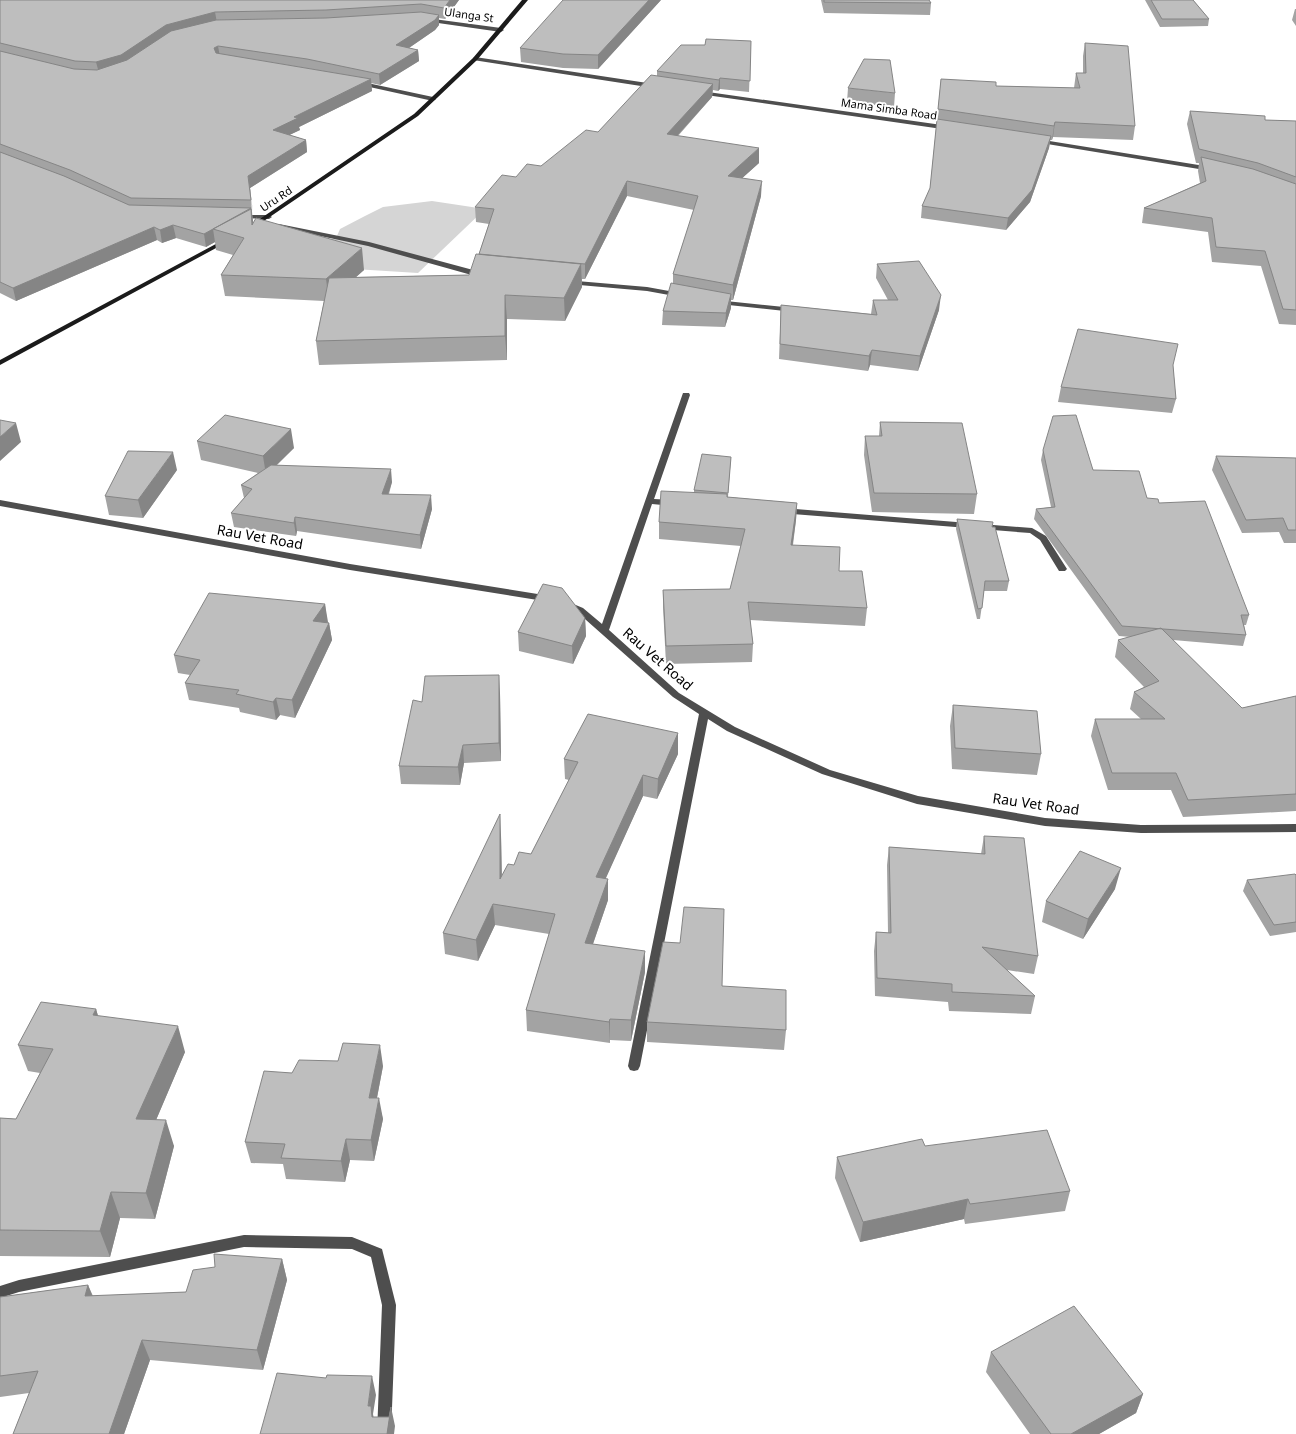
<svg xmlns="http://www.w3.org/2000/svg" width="1296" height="1434" font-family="'Noto Sans',sans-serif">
	<rect width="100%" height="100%" fill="#fff"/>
	<path fill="#d5d5d5" d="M 432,201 L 485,209 L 418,273 L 306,266 L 310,256 L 337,236 L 340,229 L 365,216 L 383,207 Z"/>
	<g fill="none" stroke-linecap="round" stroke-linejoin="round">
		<path fill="#4e4e4e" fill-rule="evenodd" d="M 426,18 L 501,28 L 504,30 L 501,32 L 424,21 L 423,20 Z
			M 475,57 L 654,84 L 657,86 L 654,88 L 473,60 L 473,58 Z
			M 358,81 L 433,97 L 436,99 L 433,101 L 356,84 L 356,82 Z
			M 701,91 L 949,126 L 952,128 L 949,130 L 699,94 L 698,93 Z
			M 1037,139 L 1211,167 L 1214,169 L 1211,171 L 1035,142 L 1034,141 Z
			M 240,215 L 269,215 L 272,217 L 269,219 L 238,218 L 237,217 Z
			M 279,224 L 369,242 L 488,274 L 484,276 L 468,274 L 368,246 L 277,227 L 276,226 Z
			M 565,280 L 647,287 L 680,293 L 684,295 L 680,297 L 647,291 L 568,284 L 565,284 Z
			M 716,300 L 794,308 L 798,310 L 794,312 L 719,304 L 715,302 Z
			M 683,393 L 689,393 L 690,395 L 654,499 L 673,500 L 677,503 L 673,506 L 652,504 L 609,630 L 679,693 L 735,727 L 830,770 L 918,796 L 1045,818 L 1141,825 L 1296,824 L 1296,832 L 1141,833 L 1045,826 L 917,804 L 822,774 L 727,731 L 708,719 L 640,1066 L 638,1070 L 634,1071 L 630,1070 L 628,1066 L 699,714 L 673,697 L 577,612 L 561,604 L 566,601 L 583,608 L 602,624 Z
			M 0,500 L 350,564 L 550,596 L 555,599 L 550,602 L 350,570 L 0,506 Z
			M 783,508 L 1032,528 L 1046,536 L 1067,569 L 1065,571 L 1059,571 L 1040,540 L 1030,533 L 780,513 L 779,511 Z
			M 244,1235 L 352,1237 L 382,1249 L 396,1305 L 391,1434 L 377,1434 L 382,1305 L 371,1257 L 352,1249 L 244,1247 L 19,1292 L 0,1298 L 0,1286 L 19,1280 Z"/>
		<path fill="#1b1b1b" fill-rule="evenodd" d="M 522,0 L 528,0 L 477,60 L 418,116 L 255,227 L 251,227 L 251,225 L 414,114 L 473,58 Z
			M 227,238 L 230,240 L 229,241 L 0,365 L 0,360 Z"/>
	</g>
	<path fill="#a3a3a3" d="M 0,0 L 459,0 L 445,19 L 439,18 L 439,25 L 435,30 L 409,48 L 418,50 L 419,61 L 380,85 L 371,83 L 372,91 L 299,127 L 300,130 L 289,135 L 306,140 L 307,152 L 250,188 L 253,223 L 364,270 L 356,277 L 469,275 L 479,254 L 489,224 L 476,222 L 475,207 L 516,177 L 541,166 L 598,132 L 657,76 L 657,71 L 705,45 L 751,41 L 749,92 L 720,89 L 718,91 L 713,90 L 712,97 L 678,136 L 759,163 L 742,178 L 761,196 L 733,300 L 731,300 L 731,308 L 725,327 L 662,325 L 663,311 L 673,284 L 673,274 L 694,210 L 627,196 L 585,279 L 582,279 L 582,287 L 565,321 L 507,319 L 507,360 L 319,365 L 316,341 L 324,301 L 225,296 L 221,275 L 233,255 L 216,250 L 215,242 L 206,247 L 176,238 L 162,243 L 157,240 L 16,301 L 0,293 Z
		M 661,0 L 598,69 L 563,68 L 521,62 L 520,48 Z
		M 821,0 L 929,0 L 931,3 L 930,15 L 824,13 Z
		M 1145,0 L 1193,0 L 1209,19 L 1208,26 L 1160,27 Z
		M 1295,9 L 1296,9 L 1296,26 L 1292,20 Z
		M 1085,43 L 1135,126 L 1133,140 L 1053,137 L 1052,140 L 1050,140 L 1049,148 L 1030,202 L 1006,230 L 921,218 L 922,206 L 930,189 L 941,79 L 996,86 L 1074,88 L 1076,73 L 1083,73 L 1083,56 Z
		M 848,88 L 895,93 L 894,107 L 847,102 Z
		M 1190,111 L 1265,120 L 1296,121 L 1296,325 L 1279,324 L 1261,266 L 1212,262 L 1208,232 L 1142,223 L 1144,208 L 1200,183 L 1198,171 L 1199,163 L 1196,163 L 1187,124 Z
		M 877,264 L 939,310 L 918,371 L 870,365 L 868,371 L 779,359 L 781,305 L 871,314 L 873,300 L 888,300 L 876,278 Z
		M 1173,366 L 1176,399 L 1172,413 L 1058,402 L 1061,387 Z
		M 880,422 L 977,494 L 974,514 L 872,512 L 864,455 L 865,436 L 879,436 Z
		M 197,441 L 294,448 L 277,465 L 392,482 L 389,494 L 432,509 L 421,549 L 297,531 L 296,536 L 234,527 L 231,513 L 244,498 L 241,485 L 258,473 L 201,460 Z
		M 1043,450 L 1093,470 L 1147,498 L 1159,503 L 1249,615 L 1246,625 L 1244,625 L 1246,635 L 1243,646 L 1173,640 L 1242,708 L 1296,696 L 1296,811 L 1183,817 L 1171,790 L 1108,790 L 1091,736 L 1095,719 L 1141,719 L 1130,709 L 1134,692 L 1144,687 L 1115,657 L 1118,640 L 1131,637 L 1119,636 L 1034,519 L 1036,509 L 1051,507 L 1041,460 Z
		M 1216,456 L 1296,458 L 1296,543 L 1284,543 L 1279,532 L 1242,533 L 1212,470 Z
		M 731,457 L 728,497 L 797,503 L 796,520 L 793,545 L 839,571 L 867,608 L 865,626 L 750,620 L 753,644 L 752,662 L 666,664 L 663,607 L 663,590 L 730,589 L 741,546 L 659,539 L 659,522 L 694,493 L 694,490 Z
		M 177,470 L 143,518 L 109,515 L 105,496 Z
		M 957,519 L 992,527 L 1009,581 L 1007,591 L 984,591 L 980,619 L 977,619 L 956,529 Z
		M 325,604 L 327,622 L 329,623 L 332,640 L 295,718 L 280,715 L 276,720 L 240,712 L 239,708 L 189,700 L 185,683 L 190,675 L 178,673 L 174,655 Z
		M 585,618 L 586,636 L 573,664 L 519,651 L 518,632 Z
		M 500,693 L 501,761 L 464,763 L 460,785 L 401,784 L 399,766 Z
		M 953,705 L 1041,754 L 1037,775 L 952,769 L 950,726 Z
		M 678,733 L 678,754 L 657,799 L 643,796 L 605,879 L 608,900 L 593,944 L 645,972 L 631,1041 L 610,1040 L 610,1043 L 527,1031 L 526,1010 L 549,934 L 495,925 L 478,961 L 445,954 L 443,933 L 501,835 L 502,876 L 514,865 L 531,854 L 569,780 L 565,779 L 564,759 Z
		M 984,836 L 1038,956 L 1034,974 L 1007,970 L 1035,996 L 1031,1014 L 949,1011 L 948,1002 L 875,996 L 874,951 L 876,932 L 888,933 L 887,865 L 889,847 L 981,854 Z
		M 1296,875 L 1296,932 L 1270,936 L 1243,891 L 1247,880 Z
		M 1115,889 L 1083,939 L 1042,922 L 1046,901 Z
		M 722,986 L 786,1030 L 784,1050 L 647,1042 L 647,1022 Z
		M 96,1009 L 98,1016 L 185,1052 L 156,1120 L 174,1146 L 155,1219 L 120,1218 L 110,1257 L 0,1256 L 0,1118 L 16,1119 L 40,1073 L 28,1071 L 18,1045 Z
		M 383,1066 L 377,1098 L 383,1119 L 374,1161 L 350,1160 L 345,1182 L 286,1179 L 283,1164 L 251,1163 L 245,1142 L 292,1073 Z
		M 925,1146 L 1070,1191 L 1065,1211 L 965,1224 L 964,1219 L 860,1242 L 835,1178 L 837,1157 Z
		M 282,1259 L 287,1280 L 263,1370 L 150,1360 L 124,1434 L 13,1434 L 29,1393 L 0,1397 L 0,1297 L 88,1285 L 93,1296 L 186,1292 Z
		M 991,1352 L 1143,1394 L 1136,1413 L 1099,1434 L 1030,1434 L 986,1372 Z"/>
	<path fill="#858585" d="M 450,0 L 459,0 L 445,19 L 444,8 Z
		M 649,0 L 661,0 L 598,69 L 598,55 Z
		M 215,12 L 217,23 L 123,66 L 99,73 L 96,62 L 166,25 Z
		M 439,15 L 439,25 L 435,30 L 397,56 L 396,45 Z
		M 218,46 L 220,57 L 216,59 L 214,48 Z
		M 418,50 L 419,61 L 380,85 L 379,74 Z
		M 720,78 L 720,89 L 718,91 L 719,80 Z
		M 371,79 L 372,91 L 299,127 L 300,130 L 275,142 L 273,130 L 294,117 Z
		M 713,84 L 712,97 L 666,148 L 667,134 Z
		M 1055,122 L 1053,137 L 1052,140 L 1054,126 Z
		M 1051,136 L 1049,148 L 1030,202 L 1006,230 L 1008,218 Z
		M 306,140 L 307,152 L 250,188 L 253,213 L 248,176 Z
		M 759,148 L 759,163 L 728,191 L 728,176 Z
		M 627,181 L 627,196 L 585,279 L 585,264 Z
		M 762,181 L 761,196 L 733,300 L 733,285 Z
		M 251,208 L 253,221 L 256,246 L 252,221 L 230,234 Z
		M 173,225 L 176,238 L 162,243 L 160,230 Z
		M 154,227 L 157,240 L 16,301 L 13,288 Z
		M 213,229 L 215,242 L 206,247 L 204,234 Z
		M 362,248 L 364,270 L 329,301 L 326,279 Z
		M 581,264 L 582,287 L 565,321 L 564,298 Z
		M 731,294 L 731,308 L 725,327 L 726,313 Z
		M 505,295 L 507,319 L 507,360 L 505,336 Z
		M 941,295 L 939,310 L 918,371 L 920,356 Z
		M 872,350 L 870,365 L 868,371 L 869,356 Z
		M 16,423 L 21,442 L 0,461 L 0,437 Z
		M 291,429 L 294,448 L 266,475 L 263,456 Z
		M 173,452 L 177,470 L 143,518 L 138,500 Z
		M 391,469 L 392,482 L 384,507 L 382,494 Z
		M 431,495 L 432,509 L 421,549 L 420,535 Z
		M 797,503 L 796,520 L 790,562 L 791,545 Z
		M 295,517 L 297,531 L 296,536 L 294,523 Z
		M 325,604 L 328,622 L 316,639 L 313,621 Z
		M 585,618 L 586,636 L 573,664 L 572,646 Z
		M 329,623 L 332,640 L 295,718 L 292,700 Z
		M 499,675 L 500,693 L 501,761 L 499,743 Z
		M 276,698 L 280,715 L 276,720 L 273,702 Z
		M 678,733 L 678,754 L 657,799 L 658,779 Z
		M 463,745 L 464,763 L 460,785 L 458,767 Z
		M 643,775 L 643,796 L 597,898 L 596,877 Z
		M 500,814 L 501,835 L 502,900 L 500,879 Z
		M 1121,868 L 1115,889 L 1083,939 L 1088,919 Z
		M 608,879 L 608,900 L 586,964 L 585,943 Z
		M 493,904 L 495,925 L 478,961 L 476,940 Z
		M 645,951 L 645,972 L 631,1041 L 631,1020 Z
		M 96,1009 L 104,1036 L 93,1015 Z
		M 610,1019 L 610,1043 L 609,1022 Z
		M 178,1026 L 185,1052 L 145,1146 L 136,1119 Z
		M 380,1045 L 383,1066 L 373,1118 L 369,1098 Z
		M 379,1098 L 383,1119 L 374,1161 L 371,1140 Z
		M 166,1120 L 174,1146 L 155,1219 L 146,1193 Z
		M 346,1139 L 350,1160 L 345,1182 L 341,1161 Z
		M 111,1192 L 120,1218 L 110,1257 L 100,1231 Z
		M 968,1199 L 964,1219 L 860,1242 L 863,1222 Z
		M 282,1259 L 287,1280 L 263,1370 L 257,1350 Z
		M 88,1285 L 96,1305 L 85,1296 Z
		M 142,1340 L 150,1360 L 124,1434 L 109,1434 Z
		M 372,1376 L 376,1395 L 373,1414 L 375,1425 L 368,1406 Z
		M 1143,1394 L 1136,1413 L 1099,1434 L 1071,1434 Z
		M 391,1407 L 395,1426 L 394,1434 L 387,1434 Z"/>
	<path fill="#bebebe" stroke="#858585" d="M 0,0 L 450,0 L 444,8 L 421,4 L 326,10 L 215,12 L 166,25 L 121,55 L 96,62 L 75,61 L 0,43 Z
		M 563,0 L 649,0 L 598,55 L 563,54 L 520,48 Z
		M 824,0 L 929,0 L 931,3 L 824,2 Z
		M 1151,0 L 1193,0 L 1209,19 L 1162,19 Z
		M 421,12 L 439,15 L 435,20 L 396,45 L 418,50 L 379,74 L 307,59 L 218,46 L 214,48 L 216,53 L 371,79 L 294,117 L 298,118 L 273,130 L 306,140 L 248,176 L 251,200 L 131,198 L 70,170 L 0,144 L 0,51 L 74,69 L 97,70 L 127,60 L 171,31 L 216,20 L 326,18 Z
		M 706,39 L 751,41 L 750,81 L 720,78 L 719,80 L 657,71 L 681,45 L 705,45 Z
		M 1085,43 L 1128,46 L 1135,126 L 1055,122 L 1054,126 L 938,109 L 941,79 L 996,82 L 996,86 L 1080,88 L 1076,73 L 1086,73 Z
		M 864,59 L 890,60 L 895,93 L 848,88 Z
		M 651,75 L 713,84 L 667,134 L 759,148 L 728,176 L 762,181 L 733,285 L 673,274 L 698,196 L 627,181 L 585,264 L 479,254 L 494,209 L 475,207 L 502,175 L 516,177 L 527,164 L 541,166 L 586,130 L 598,132 Z
		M 1190,111 L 1265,116 L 1265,120 L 1296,121 L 1296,177 L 1258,163 L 1199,149 Z
		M 937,119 L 1051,136 L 1032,190 L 1008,218 L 922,206 L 930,188 Z
		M 0,152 L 64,176 L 129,205 L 251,208 L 204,234 L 173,225 L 160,230 L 154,227 L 13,288 L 0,282 Z
		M 1201,157 L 1253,169 L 1296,184 L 1296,310 L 1283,309 L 1265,251 L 1216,247 L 1212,218 L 1144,208 L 1206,181 Z
		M 251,209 L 252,225 L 256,218 L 362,248 L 326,279 L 221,275 L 244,238 L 213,229 Z
		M 476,254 L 581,264 L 564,298 L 505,295 L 505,336 L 316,341 L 329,278 L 469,275 Z
		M 919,261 L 941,295 L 920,356 L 872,350 L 869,356 L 780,344 L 781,305 L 877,315 L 873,300 L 898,300 L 877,264 Z
		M 671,283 L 731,294 L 726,313 L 663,311 Z
		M 1078,329 L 1178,344 L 1173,365 L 1176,399 L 1061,387 Z
		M 225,415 L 291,429 L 263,456 L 197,441 Z
		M 1076,415 L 1093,470 L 1139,471 L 1147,498 L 1158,499 L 1159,503 L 1205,501 L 1249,615 L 1241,615 L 1246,635 L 1122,626 L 1036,509 L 1055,507 L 1043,450 L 1053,416 Z
		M 0,420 L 16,423 L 0,437 Z
		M 880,422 L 962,423 L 977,494 L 874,493 L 865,436 L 882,436 Z
		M 128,451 L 173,452 L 138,500 L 105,496 Z
		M 702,454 L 731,457 L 728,493 L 694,490 Z
		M 1216,456 L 1296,458 L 1296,530 L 1288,530 L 1283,518 L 1246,520 Z
		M 271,465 L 391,469 L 382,494 L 431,495 L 420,535 L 295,517 L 294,523 L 231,513 L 252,489 L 241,485 Z
		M 661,491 L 727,494 L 727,497 L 797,503 L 791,545 L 840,547 L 839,571 L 862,571 L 867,608 L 748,602 L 753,644 L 666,646 L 663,590 L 730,589 L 745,529 L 659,522 Z
		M 957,519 L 993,522 L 992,527 L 995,527 L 1009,581 L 985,581 L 982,608 L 978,609 Z
		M 543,584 L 562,588 L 585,618 L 572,646 L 518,632 Z
		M 209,593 L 325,604 L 313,621 L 329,623 L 292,700 L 276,698 L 273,702 L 236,694 L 239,690 L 185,683 L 200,660 L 174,655 Z
		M 1161,628 L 1242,708 L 1296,696 L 1296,794 L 1188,800 L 1176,773 L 1112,773 L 1095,719 L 1165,719 L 1134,692 L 1159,681 L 1118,640 Z
		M 499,675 L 499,743 L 463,745 L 458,767 L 399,766 L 413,700 L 422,702 L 425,676 Z
		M 953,705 L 1037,711 L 1041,754 L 955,748 Z
		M 588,714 L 678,733 L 658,779 L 643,775 L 596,877 L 608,879 L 585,943 L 645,951 L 631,1020 L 610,1019 L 609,1022 L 526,1010 L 555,914 L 493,904 L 476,940 L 443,933 L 500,814 L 500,879 L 508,864 L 514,865 L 519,852 L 531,854 L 578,762 L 564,759 Z
		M 984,836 L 1024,838 L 1038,956 L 982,947 L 1035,996 L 952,992 L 952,984 L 877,978 L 876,932 L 891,933 L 889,847 L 985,854 Z
		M 1080,851 L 1121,868 L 1088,919 L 1046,901 Z
		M 1295,874 L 1296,875 L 1296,922 L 1274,925 L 1247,880 Z
		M 684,907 L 724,909 L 722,986 L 786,990 L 786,1030 L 647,1022 L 663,942 L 680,943 Z
		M 41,1002 L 96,1009 L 93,1015 L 178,1026 L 136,1119 L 166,1120 L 146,1193 L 111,1192 L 100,1231 L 0,1230 L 0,1118 L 16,1119 L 53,1049 L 18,1045 Z
		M 343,1043 L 380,1045 L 369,1098 L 379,1098 L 371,1140 L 346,1139 L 341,1161 L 281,1158 L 285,1144 L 245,1142 L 264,1071 L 292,1073 L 299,1060 L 338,1061 Z
		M 1047,1130 L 1070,1191 L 970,1204 L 968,1199 L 863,1222 L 837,1157 L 922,1139 L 925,1146 Z
		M 214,1254 L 282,1259 L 257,1350 L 142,1340 L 109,1434 L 13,1434 L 38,1371 L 0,1376 L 0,1297 L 88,1285 L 85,1296 L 186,1292 L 193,1270 L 215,1267 Z
		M 1074,1306 L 1143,1394 L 1071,1434 L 1051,1434 L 991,1352 Z
		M 277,1373 L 326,1378 L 327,1375 L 372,1376 L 368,1406 L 371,1406 L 372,1417 L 389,1417 L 391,1407 L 387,1434 L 260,1434 Z"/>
	<g text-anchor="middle" stroke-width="4" stroke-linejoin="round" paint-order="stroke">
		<g font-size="11" fill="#000" stroke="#fff">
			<text transform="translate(469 15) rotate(8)" y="4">Ulanga St</text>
			<text transform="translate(889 109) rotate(8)" y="4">Mama Simba Road</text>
			<text transform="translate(276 199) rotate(-34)" y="4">Uru Rd</text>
		</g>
		<g font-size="14" fill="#000" stroke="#fff">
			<text transform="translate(260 537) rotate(10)" y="5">Rau Vet Road</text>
			<text transform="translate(658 659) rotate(41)" y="5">Rau Vet Road</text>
			<text transform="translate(1036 804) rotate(8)" y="5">Rau Vet Road</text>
		</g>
	</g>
</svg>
